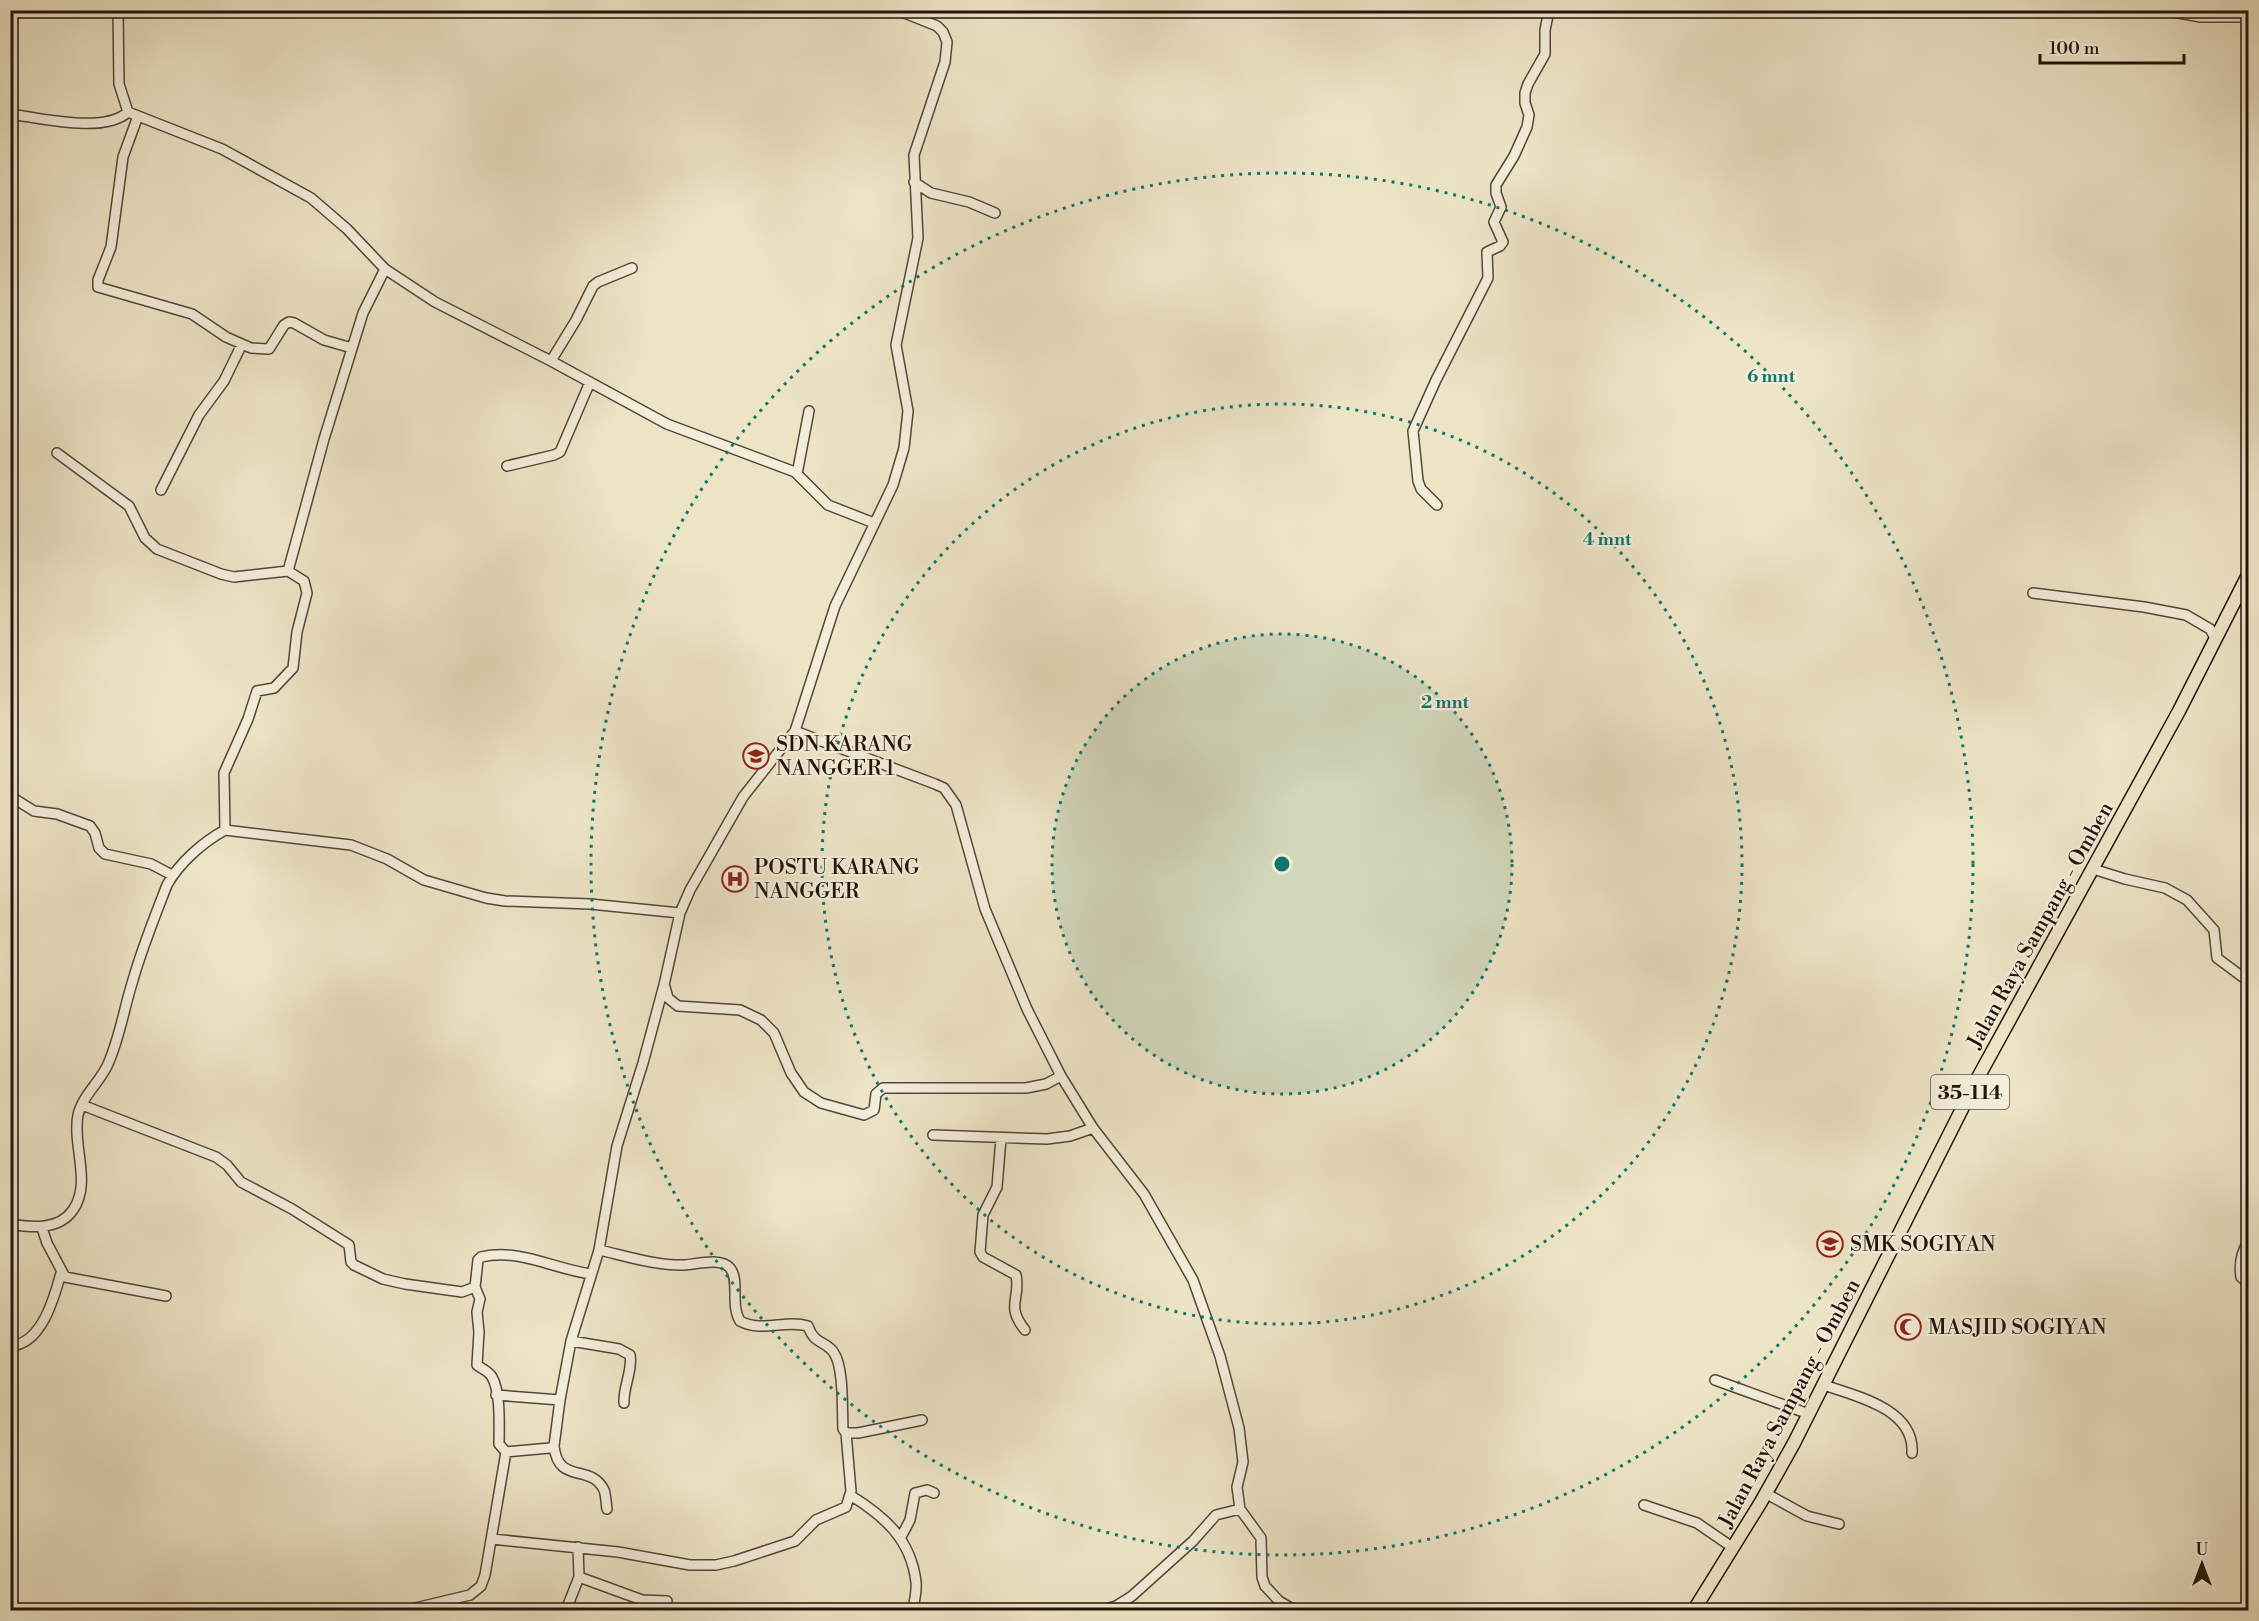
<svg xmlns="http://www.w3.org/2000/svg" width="2259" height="1621" font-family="'Libre Bodoni',serif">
	<rect width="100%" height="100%" fill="#ede4c6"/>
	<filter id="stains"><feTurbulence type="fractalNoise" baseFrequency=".00333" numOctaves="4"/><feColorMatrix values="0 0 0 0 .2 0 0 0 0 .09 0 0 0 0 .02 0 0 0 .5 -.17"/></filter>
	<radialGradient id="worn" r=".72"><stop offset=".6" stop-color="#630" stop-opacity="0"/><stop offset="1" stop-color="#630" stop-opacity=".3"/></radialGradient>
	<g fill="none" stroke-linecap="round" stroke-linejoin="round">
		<g stroke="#55473a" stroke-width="12">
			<path id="minor" d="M 118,10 L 119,84 L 128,112 L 222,149 L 311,198 L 347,229 L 385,269 L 435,302 L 551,361 L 667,424 L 795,472 L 828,505 L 874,523
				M 2162,10 L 2201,17 L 2248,17
				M 10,114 C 41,118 104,134 128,112
				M 138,116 L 123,157 L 111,247 L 98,280 L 98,287 L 192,314 L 226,337 L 251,348 L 269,349 L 284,325 L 289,322 L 294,323 L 324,340 L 352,348
				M 914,182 L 931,193 L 969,202 L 995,213
				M 551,361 L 576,320 L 593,286 L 598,282 L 632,268
				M 507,466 L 554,455 L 560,452 L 590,382
				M 797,474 L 809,411
				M 161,490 L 199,415 L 224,381 L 242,344
				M 1437,505 L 1421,489 L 1418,481 L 1413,431 L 1436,380 L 1488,278 L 1487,252 L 1500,246 L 1503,242 L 1494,222 L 1501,207 L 1496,193 L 1496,185 L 1514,156 L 1527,127 L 1529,115 L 1525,103 L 1525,93 L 1528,84 L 1545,54 L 1545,30 L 1549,10
				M 288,571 L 324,439 L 363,313 L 385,269
				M 2033,593 L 2144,607 L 2186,615 L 2210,629 L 2216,640
				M 795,731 L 935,784 L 944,788 L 956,805 L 985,909 L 1027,1009 L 1061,1076 L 1093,1128 L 1144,1194 L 1193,1280 L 1220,1356 L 1239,1428 L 1243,1462 L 1237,1487 L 1240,1509 L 1261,1538 L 1262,1577 L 1265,1586 L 1279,1601 L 1294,1610
				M 10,796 L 34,811 L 57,814 L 90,826 L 95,833 L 99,848 L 105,854 L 151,864 L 172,875
				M 225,830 L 351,845 L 387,859 L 424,880 L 486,898 L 505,901 L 590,904 L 680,913
				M 2093,869 L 2125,879 L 2165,888 L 2187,900 L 2214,930 L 2217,958 L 2248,981
				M 665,987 L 668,998 L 678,1006 L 740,1010 L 761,1020 L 774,1033 L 791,1073 L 804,1092 L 821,1103 L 864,1115 L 874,1110 L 876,1094 L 883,1088 L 1026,1088 L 1046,1084 L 1061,1076
				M 82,1105 L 216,1157 L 227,1165 L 241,1182 L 292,1209 L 346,1243 L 349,1245 L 351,1262 L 354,1265 L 383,1279 L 405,1284 L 462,1292 L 475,1287 L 478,1260 L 481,1257 C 520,1248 553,1269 591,1274
				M 933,1135 L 1047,1139 L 1070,1136 L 1093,1128
				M 1001,1138 L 997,1187 L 983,1215 L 980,1252 L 983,1257 L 1016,1275 C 1021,1299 1005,1305 1025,1330
				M 10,1224 C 33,1228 59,1230 73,1210 C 92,1183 72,1145 78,1115 C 82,1096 101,1081 108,1064 C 120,1037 124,1008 133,980 C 142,948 155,916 167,885 C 179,863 203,842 225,830 L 224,773 L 248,719 L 257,691 L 274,688 L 293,668 L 297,632 L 307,593 L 304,581 L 288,571 L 234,577 L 221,574 L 157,549 L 145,538 L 129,506 L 57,453
				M 42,1228 L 47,1243 L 65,1277 L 166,1296
				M 2248,1242 C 2241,1253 2239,1264 2241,1277 L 2248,1283
				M 599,1250 C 626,1256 656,1266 685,1265 C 697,1264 721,1257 730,1268 C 740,1280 730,1305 740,1321 C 762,1333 785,1319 808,1326 C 814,1345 827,1341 834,1353 C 844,1368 842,1410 843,1429 L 846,1433 L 858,1433 L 922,1420
				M 475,1287 L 480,1299 L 477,1312 L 479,1332 L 477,1365 C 482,1369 489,1371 492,1377 C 501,1393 499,1426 499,1444 L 506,1452
				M 571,1341 L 619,1349 L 630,1355 C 633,1370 623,1387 624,1403
				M 10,1346 C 42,1344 54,1298 61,1273
				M 1715,1380 L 1809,1414
				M 1824,1385 C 1856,1396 1915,1409 1912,1453
				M 496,1395 L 560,1400
				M 554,1446 C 558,1485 591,1463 604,1490 C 606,1495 606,1503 607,1509
				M 1765,1493 L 1807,1516 L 1839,1524
				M 850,1495 C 884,1516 911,1539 916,1582 C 917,1592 914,1601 913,1610
				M 1644,1505 L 1697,1523 L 1732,1547
				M 901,1537 L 910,1520 L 915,1493 L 927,1490 L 934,1493
				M 492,1539 L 618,1552 L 690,1565 L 716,1565 L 734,1561 L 795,1541 L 816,1520 L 846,1507 L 851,1491 L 846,1433
				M 579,1577 L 642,1600 L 667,1601
				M 407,1610 L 470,1595 L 481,1586 L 485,1575 L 506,1452 L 550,1448 L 554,1446 L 560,1400 L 571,1341 L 599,1250 L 617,1146 L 643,1063 L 664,985 L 680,913 L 690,890 L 743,797 L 795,731 L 835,606 L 893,485 L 904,448 L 908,411 L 896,345 L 918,238 L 914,155 L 945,62 L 947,42 L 943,32 L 937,26 L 897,10
				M 566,1610 L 579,1577 L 578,1547
				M 1102,1610 L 1116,1606 L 1132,1596 L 1193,1541 L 1216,1515 L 1240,1509"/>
		</g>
		<g stroke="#22130b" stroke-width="15">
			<path id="major" d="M 1694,1610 L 1761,1502 L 1794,1443 L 1975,1083 L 2179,711 L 2248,575"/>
		</g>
		<use href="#minor" stroke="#f3edda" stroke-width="9"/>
		<use href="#major" stroke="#ede4c6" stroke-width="12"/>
	</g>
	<circle cx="1282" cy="864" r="230" fill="#0f766e" fill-opacity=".12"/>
	<g fill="none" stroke="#0f766e" stroke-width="3" stroke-dasharray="3 6">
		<circle cx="1282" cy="864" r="230"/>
		<circle cx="1282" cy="864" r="460"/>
		<circle cx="1282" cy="864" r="691"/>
	</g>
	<defs>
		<g id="school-ring" transform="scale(1.35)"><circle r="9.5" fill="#f3edda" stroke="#8f2418" stroke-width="1.5"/><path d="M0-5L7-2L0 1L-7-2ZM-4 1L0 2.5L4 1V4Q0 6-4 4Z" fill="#8f2418"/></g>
		<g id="hospital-ring" transform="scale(1.35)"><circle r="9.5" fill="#f3edda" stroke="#8f2418" stroke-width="1.5"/><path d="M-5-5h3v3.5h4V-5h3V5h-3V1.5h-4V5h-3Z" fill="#8f2418"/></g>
		<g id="mosque-ring" transform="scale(1.35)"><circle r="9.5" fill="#f3edda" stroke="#8f2418" stroke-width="1.5"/><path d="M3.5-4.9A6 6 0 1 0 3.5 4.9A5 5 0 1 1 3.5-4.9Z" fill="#8f2418"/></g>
	</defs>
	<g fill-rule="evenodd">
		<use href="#school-ring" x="756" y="756"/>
		<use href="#hospital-ring" x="735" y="879"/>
		<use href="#school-ring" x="1830" y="1244"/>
		<use href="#mosque-ring" x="1908" y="1327"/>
	</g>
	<g text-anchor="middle" stroke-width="4.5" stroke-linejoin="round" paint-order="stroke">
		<rect fill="#f3edda" stroke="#615449" stroke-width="1.5" x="1931" y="1075" width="78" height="34" rx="4.5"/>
		<g font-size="20" font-weight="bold" fill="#22130b">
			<text x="1970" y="1099">35-114</text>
		</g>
		<g font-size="21" fill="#22130b" stroke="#f3edda" text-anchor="start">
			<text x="776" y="751">SDN KARANG<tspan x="776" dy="24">NANGGER 1</tspan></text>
			<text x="754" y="874">POSTU KARANG<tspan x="754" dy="24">NANGGER</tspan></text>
			<text x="1850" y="1251">SMK SOGIYAN</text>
			<text x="1928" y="1334">MASJID SOGIYAN</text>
		</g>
		<g font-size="21" fill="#22130b" stroke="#f3edda">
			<text transform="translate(2040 925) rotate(-61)" y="7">Jalan Raya Sampang - Omben</text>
			<text transform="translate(1789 1403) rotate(-62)" y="7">Jalan Raya Sampang - Omben</text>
		</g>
	</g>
	<circle cx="1282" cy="864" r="9" fill="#0f766e" stroke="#f3edda" stroke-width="3"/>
	<g font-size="18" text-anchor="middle" font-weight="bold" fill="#0f766e" stroke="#f3edda" stroke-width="4.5" stroke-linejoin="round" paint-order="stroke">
		<text x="1771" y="382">6 mnt</text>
		<text x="1607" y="545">4 mnt</text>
		<text x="1445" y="708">2 mnt</text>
	</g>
	<rect width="2259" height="1621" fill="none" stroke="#ede4c6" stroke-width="36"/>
	<rect x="12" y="12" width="2235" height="1597" fill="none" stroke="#22130b" stroke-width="3"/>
	<rect x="18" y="18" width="2223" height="1585" fill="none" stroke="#22130b" stroke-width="1.5"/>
	<g transform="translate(2202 1564)" stroke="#f3edda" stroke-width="4.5" paint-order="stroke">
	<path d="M0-4.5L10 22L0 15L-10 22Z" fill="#22130b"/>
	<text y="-9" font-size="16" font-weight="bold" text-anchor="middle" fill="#22130b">U</text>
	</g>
	<path d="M2040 54v9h144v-9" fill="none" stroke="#22130b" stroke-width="3"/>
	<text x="2049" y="54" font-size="18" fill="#22130b" stroke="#f3edda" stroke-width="4.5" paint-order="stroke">100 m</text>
	<rect width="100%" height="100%" filter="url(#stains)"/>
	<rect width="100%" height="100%" fill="url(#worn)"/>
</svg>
